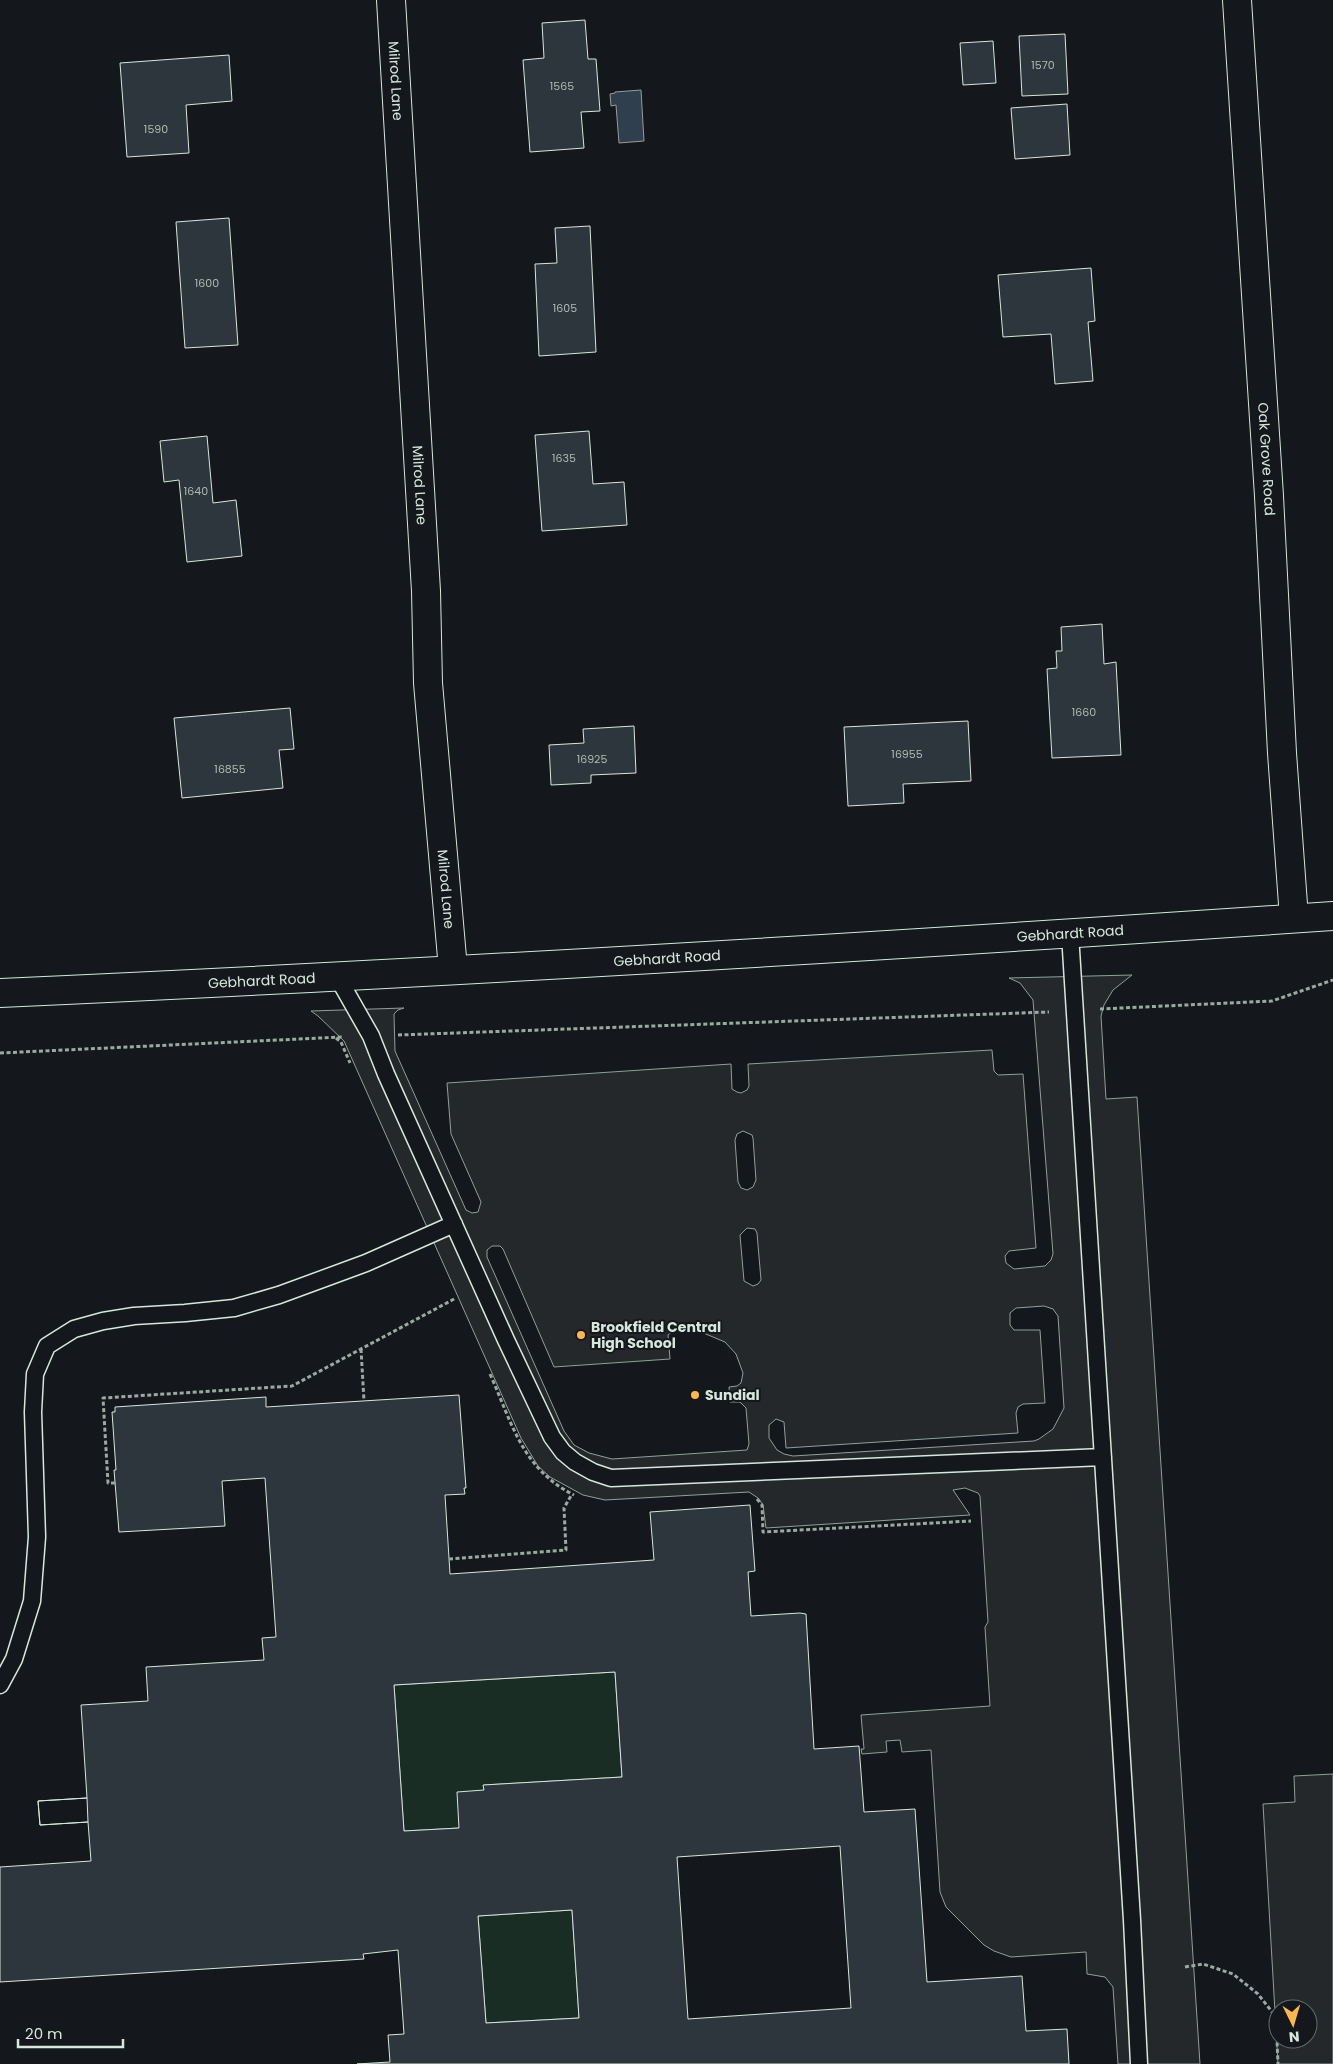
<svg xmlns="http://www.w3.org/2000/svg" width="1333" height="2064" font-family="Poppins,sans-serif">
	<rect width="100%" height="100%" fill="#14181c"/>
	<path fill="#1a2d24" stroke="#939e99" d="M 615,1672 L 622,1777 L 484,1785 L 484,1790 L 459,1828 L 404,1831 L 394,1685 Z
		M 572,1910 L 579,2018 L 486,2023 L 478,1916 Z"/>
	<path fill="#24282b" stroke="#939e99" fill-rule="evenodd" d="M 1132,975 L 1113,990 L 1104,1005 L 1101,1016 L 1106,1099 L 1137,1097 L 1200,2064 L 1118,2064 L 1113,1987 L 1105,1977 L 1087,1974 L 1086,1952 L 1011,1957 L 994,1951 L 984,1945 L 946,1907 L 940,1892 L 931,1750 L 902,1752 L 900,1740 L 886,1741 L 887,1752 L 862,1754 L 861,1749 L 864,1749 L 861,1715 L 990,1706 L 985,1627 L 988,1622 L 980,1496 L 978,1493 L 965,1488 L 953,1490 L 970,1515 L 766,1528 L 763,1505 L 758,1498 L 749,1492 L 605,1500 L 583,1495 L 550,1477 L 538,1466 L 521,1438 L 344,1041 L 318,1016 L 311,1011 L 404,1008 L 398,1010 L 394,1014 L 395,1051 L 466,1210 L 472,1213 L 478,1212 L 481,1202 L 451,1134 L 447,1083 L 731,1064 L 732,1089 L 737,1092 L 741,1093 L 747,1090 L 749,1086 L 748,1064 L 992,1050 L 994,1071 L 998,1075 L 1023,1074 L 1036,1248 L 1009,1251 L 1005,1256 L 1006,1263 L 1014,1269 L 1045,1266 L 1051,1260 L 1053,1254 L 1033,1000 L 1020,983 L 1009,978 ZM 743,1131 L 752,1135 L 753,1138 L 756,1180 L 753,1187 L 747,1190 L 741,1188 L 738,1182 L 735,1140 L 737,1134 ZM 747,1228 L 755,1229 L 757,1233 L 761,1280 L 758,1284 L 753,1286 L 744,1281 L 740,1235 ZM 492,1246 L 500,1246 L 503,1249 L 554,1367 L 670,1359 L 668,1335 L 673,1331 L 701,1332 L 725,1342 L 736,1354 L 743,1373 L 741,1383 L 737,1386 L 729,1387 L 730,1402 L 740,1402 L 746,1408 L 749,1444 L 747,1450 L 612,1459 L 589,1453 L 574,1445 L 564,1431 L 487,1257 L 487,1250 ZM 1044,1306 L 1053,1309 L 1058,1316 L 1064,1408 L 1053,1429 L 1039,1439 L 1034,1441 L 793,1456 L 784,1454 L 777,1450 L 769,1438 L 769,1425 L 776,1419 L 784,1422 L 786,1448 L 1018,1433 L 1016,1413 L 1018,1407 L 1023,1404 L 1045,1403 L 1040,1330 L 1014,1330 L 1010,1325 L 1010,1313 L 1016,1308 Z
		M 1333,1774 L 1333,2064 L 1278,2064 L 1263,1804 L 1295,1802 L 1294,1776 ZM 1278,2009 L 1308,2009 L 1308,2039 L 1278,2039 Z"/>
	<path fill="#2f3f4d" stroke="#939e99" d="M 641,90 L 644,141 L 619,143 L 616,105 L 611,106 L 610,94 L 615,93 L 615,92 Z"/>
	<path fill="#2c363c" stroke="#d8e6dc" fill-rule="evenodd" d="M 585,20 L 588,59 L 596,59 L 600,111 L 581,112 L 584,148 L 530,152 L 523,60 L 544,58 L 542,23 Z
		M 1065,34 L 1068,94 L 1022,96 L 1019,36 Z
		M 993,41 L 996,83 L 963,85 L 960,43 Z
		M 229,55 L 232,101 L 186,105 L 189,153 L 127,157 L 120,63 Z
		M 1067,104 L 1070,155 L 1015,159 L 1011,108 Z
		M 229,218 L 238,345 L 185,348 L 176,222 Z
		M 590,226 L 596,352 L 539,356 L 535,264 L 557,263 L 555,228 Z
		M 1091,268 L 1095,321 L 1088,322 L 1093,381 L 1055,384 L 1051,334 L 1003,337 L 998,275 Z
		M 589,431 L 593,484 L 624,482 L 627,525 L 542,531 L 535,435 Z
		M 207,436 L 213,503 L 236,500 L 242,556 L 187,562 L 179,480 L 164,482 L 160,441 Z
		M 1102,624 L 1104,664 L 1116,662 L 1121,755 L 1052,758 L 1047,669 L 1057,668 L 1056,651 L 1062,651 L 1061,627 Z
		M 290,708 L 294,749 L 279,750 L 283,788 L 182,798 L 174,718 Z
		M 968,721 L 971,781 L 903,784 L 904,803 L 848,806 L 844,727 Z
		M 634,726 L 636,773 L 591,775 L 591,783 L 551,785 L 549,745 L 584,743 L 583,729 Z
		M 459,1395 L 466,1488 L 464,1488 L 465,1494 L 445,1495 L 450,1574 L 654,1560 L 650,1512 L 750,1505 L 755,1571 L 748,1572 L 751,1616 L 800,1613 L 806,1614 L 814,1749 L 859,1746 L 864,1812 L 915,1809 L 927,1982 L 1022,1976 L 1026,2031 L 1067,2029 L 1069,2064 L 357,2064 L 390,2062 L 388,2035 L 404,2034 L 398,1950 L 363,1954 L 364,1959 L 0,1982 L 0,1867 L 91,1861 L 88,1822 L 40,1825 L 38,1801 L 87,1798 L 81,1705 L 148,1701 L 146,1667 L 264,1660 L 262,1638 L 276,1637 L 265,1478 L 222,1481 L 225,1526 L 119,1532 L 114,1470 L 116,1470 L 112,1412 L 115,1412 L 115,1407 L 266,1397 L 266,1407 ZM 615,1672 L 622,1777 L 483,1785 L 484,1790 L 457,1792 L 459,1828 L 404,1831 L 394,1685 ZM 572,1910 L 579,2018 L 486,2023 L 478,1916 Z
		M 87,1798 L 88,1822 L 40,1825 L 38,1801 Z
		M 840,1846 L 851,2008 L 688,2019 L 677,1857 Z"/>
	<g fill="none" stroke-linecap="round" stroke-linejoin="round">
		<g stroke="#d8e6dc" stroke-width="19">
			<path id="service" d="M 1070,934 L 1132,1920 L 1139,2064
				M 338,978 L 371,1036 L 386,1074 L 506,1340 L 552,1437 L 563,1452 L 575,1462 L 593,1472 L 611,1478 L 1103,1457
				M 0,1685 L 14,1659 L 32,1601 L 37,1537 L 33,1412 L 35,1374 L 47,1346 L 74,1329 L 103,1321 L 134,1316 L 185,1313 L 234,1308 L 279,1295 L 366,1263 L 454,1224"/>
		</g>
		<g stroke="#d8e6dc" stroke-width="30">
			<g id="minor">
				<path id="s1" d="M 391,0 L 426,591 L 428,683 L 453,969"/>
				<path id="s2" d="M 1237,0 L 1269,496 L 1282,753 L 1294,918"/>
			</g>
		</g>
		<g stroke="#d8e6dc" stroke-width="30">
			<g id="tertiary">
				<path id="s3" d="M 0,993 C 445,973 889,946 1333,916"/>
			</g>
		</g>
		<path stroke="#9da8a2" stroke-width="3" stroke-dasharray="4 2.5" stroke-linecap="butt" d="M 1100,1009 L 1272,1001 L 1333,980
			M 398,1035 L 1049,1012
			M 336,1038 L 341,1042 L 350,1063
			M 0,1053 L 342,1037
			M 361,1349 L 364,1401
			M 490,1374 C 512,1423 522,1469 574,1495
			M 115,1483 L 108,1483 L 103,1398 L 292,1386 L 456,1298
			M 757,1499 L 762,1505 L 763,1532 L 971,1521
			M 449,1559 L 566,1550 L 564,1508 L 572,1494
			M 1185,1967 L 1203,1964 L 1233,1974 L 1258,1994 L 1276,2017 L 1278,2064"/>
		<use href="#service" stroke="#14181c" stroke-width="16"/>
		<use href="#minor" stroke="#14181c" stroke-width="28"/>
		<use href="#tertiary" stroke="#14181c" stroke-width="28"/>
	</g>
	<g fill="#ffb74d" stroke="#14181c" stroke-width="2">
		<circle cx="581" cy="1335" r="5"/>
		<circle cx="695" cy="1395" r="5"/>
	</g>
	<g text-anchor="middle" stroke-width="4" stroke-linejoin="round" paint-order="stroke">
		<g font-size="11" fill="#adbab4">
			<text x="1043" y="69">1570</text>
			<text x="562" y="90">1565</text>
			<text x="156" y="133">1590</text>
			<text x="207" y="287">1600</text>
			<text x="565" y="312">1605</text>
			<text x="564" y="462">1635</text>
			<text x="196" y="495">1640</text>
			<text x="1084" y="716">1660</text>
			<text x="907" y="758">16955</text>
			<text x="592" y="763">16925</text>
			<text x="230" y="773">16855</text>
		</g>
		<g font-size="14" fill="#d8e6dc" stroke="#14181c">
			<text dy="5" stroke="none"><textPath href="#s1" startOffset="81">Milrod Lane</textPath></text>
			<text dy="5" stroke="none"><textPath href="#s2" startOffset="460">Oak Grove Road</textPath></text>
			<text dy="5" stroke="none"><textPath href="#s1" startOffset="486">Milrod Lane</textPath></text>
			<text dy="5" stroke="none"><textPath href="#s1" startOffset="891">Milrod Lane</textPath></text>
			<text dy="5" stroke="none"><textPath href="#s3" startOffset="1072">Gebhardt Road</textPath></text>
			<text dy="5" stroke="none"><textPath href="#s3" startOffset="668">Gebhardt Road</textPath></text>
			<text dy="5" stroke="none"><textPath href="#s3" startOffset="262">Gebhardt Road</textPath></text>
		</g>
		<g font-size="14" font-weight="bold" fill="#d8e6dc" stroke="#14181c" text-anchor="start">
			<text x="591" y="1332">Brookfield Central<tspan x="591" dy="16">High School</tspan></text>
			<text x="705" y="1400">Sundial</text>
		</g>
	</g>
	<g transform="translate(1293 2024) rotate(175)"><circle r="24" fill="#14181c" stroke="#626a69"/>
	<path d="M0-4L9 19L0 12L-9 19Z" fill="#ffb74d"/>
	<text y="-8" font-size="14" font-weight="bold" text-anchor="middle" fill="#d8e6dc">N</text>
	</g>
	<path d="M18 2039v8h105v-8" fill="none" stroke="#d8e6dc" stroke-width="2.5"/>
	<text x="25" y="2039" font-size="15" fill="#d8e6dc" stroke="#14181c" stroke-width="4" paint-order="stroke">20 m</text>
</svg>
